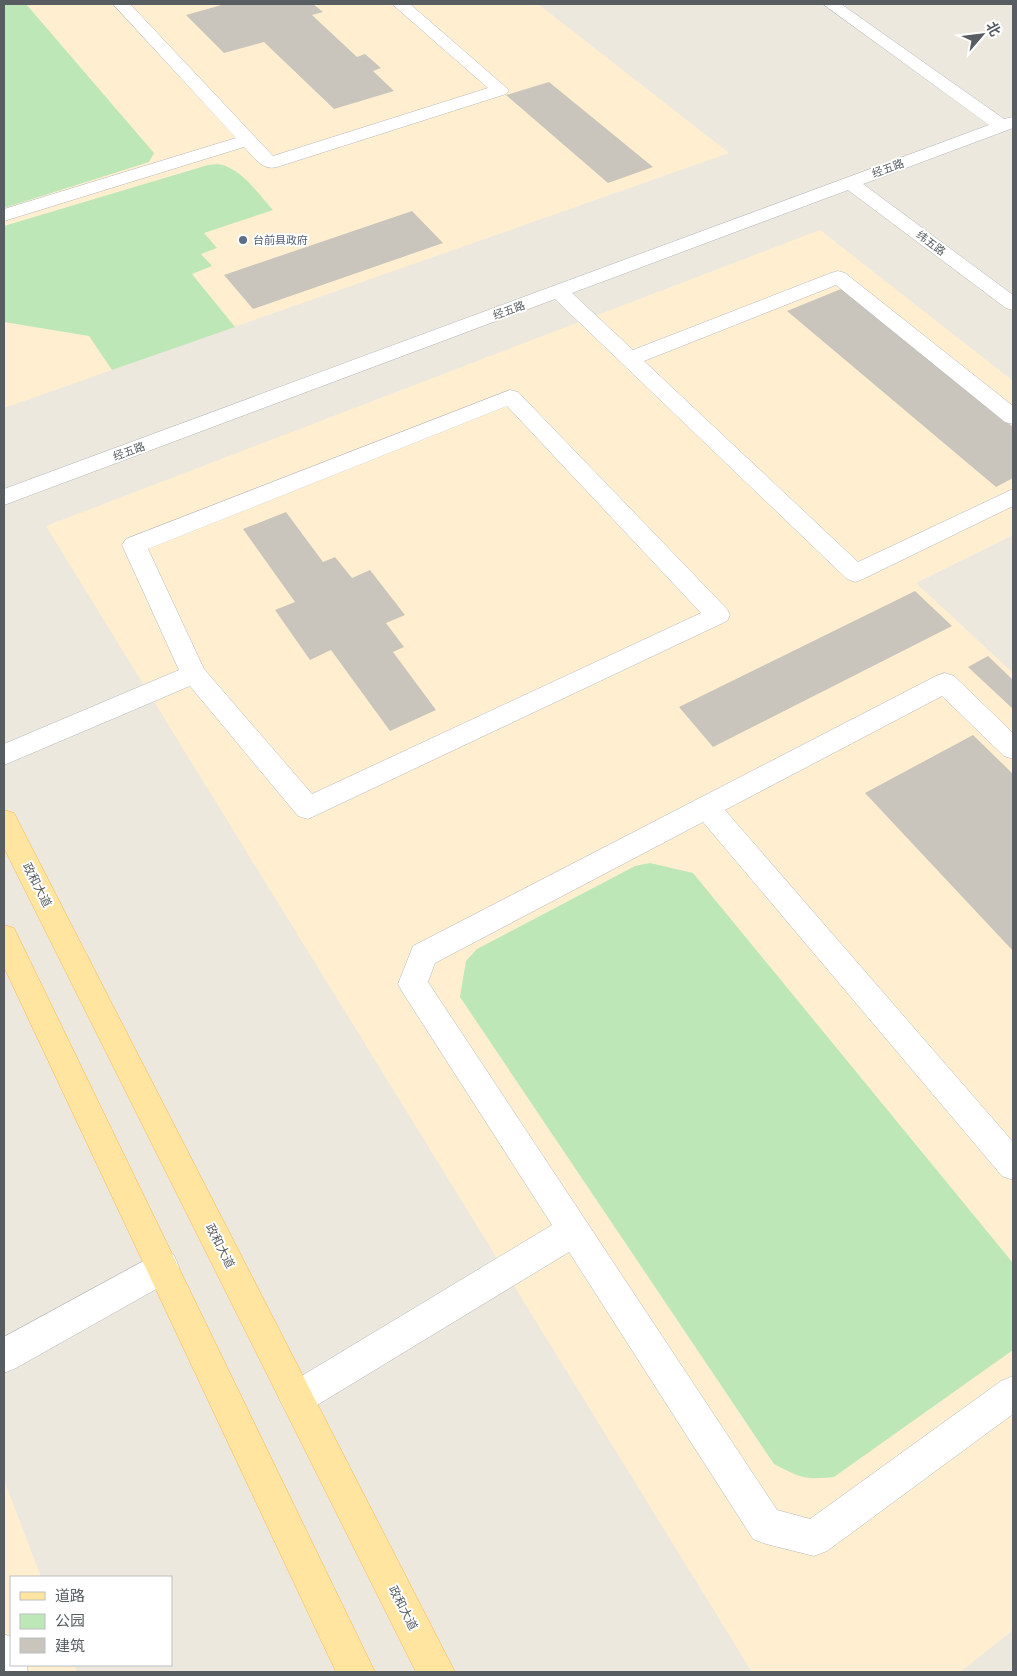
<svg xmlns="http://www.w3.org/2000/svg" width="1017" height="1676" font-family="Overpass,'Noto Sans SC',sans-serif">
	<rect width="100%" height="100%" fill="#ede8de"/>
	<path fill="#ffefd0" d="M 4,4 L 538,4 L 729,153 L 4,408 Z
		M 820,230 L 1013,381 L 1013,535 L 916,583 L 1013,673 L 1013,1630 L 960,1672 L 752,1672 L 46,526 Z
		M 4,1480 L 41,1577 L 11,1577 L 11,1665 L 74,1665 L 77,1672 L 4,1672 Z"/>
	<path fill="#bde7b7" d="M 4,4 L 26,4 L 154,153 L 149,162 L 4,208 Z
		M 218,164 C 242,168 257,193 273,210 L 204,233 L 217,248 L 201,254 L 212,266 L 192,274 L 235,327 L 112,370 L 89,336 L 4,322 L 4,226 L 208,165 Z
		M 650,863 L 693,873 L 1013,1263 L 1013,1350 L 834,1477 C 804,1480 801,1478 774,1464 L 460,997 L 466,961 L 477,949 L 635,866 Z"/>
	<path fill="#c9c5bd" d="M 225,4 L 313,4 L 323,12 L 312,15 L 357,57 L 365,54 L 381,68 L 373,71 L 394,91 L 334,109 L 264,42 L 224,53 L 186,15 Z
		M 549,82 L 653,167 L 608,183 L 506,95 Z
		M 412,211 L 443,243 L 253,309 L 224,275 Z
		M 841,289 L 1013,427 L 1013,478 L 996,487 L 787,311 Z
		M 286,512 L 323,562 L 335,557 L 352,578 L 370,570 L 405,615 L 386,623 L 404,647 L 393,652 L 436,710 L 390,731 L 331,650 L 310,660 L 275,610 L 295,602 L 243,529 Z
		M 915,591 L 952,626 L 713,747 L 679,707 Z
		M 988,656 L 1013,680 L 1013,709 L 968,667 Z
		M 973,735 L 1013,774 L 1013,951 L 865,793 Z"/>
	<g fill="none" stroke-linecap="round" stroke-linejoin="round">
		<g stroke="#b4b8bd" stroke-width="1">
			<path id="minor" d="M 113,4 L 130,4 L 273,156 L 488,88 L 392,4 L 410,4 L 509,90 L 506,94 L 277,167 C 262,171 254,157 244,147 L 4,221 L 4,209 L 236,138 Z
				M 823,4 L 841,4 L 1004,119 L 1013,117 L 1013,128 L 863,184 L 1013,295 L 1013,310 L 1006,308 L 848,190 L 572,293 L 633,350 L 831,273 L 838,271 L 845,273 L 1013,406 L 1013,424 L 1005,422 L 836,285 L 644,361 L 858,562 L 1013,489 L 1013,506 L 863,579 L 855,582 L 847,579 L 555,299 L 4,505 L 4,489 L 989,125 Z
				M 510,390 L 518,392 L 727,609 L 730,615 L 727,621 L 308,819 L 298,816 L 190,686 L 4,765 L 4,744 L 179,670 L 122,545 L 126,539 ZM 507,406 L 701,613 L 312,794 L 204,669 L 148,549 Z
				M 945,673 L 954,676 L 1013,733 L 1013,759 L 1004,756 L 942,696 L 725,810 L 1013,1142 L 1013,1180 L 1002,1176 L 703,822 L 435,963 L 428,982 L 777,1510 L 810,1519 L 1001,1381 L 1013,1376 L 1013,1414 L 827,1551 L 814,1556 L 766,1544 L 753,1539 L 569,1252 L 309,1410 L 297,1416 L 285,1410 L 279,1398 L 285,1386 L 552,1225 L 403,993 L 398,984 L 413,946 L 936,676 Z
				M 162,1251 L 174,1255 L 179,1267 L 174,1279 L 16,1368 L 4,1373 L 4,1337 Z
				M 4,1634 L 11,1637 L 11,1665 L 27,1665 L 27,1672 L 4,1672 Z"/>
		</g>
		<g stroke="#ffb545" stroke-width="1">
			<path id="major" d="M 4,810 L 14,813 L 455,1672 L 416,1672 L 4,848 Z
				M 4,925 L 14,928 L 375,1672 L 336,1672 L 4,967 Z"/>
		</g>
		<use href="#minor" fill="#fff" fill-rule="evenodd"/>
		<use href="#major" fill="#ffe5a0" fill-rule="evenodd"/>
	</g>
	<circle fill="#5c6f8a" stroke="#fff" stroke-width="2" cx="243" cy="240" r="5"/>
	<g text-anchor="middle" stroke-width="4" stroke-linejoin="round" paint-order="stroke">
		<g font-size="11" fill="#575d61" stroke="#fff">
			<text transform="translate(888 168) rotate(-20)" y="4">经五路</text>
			<text transform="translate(931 243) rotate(37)" y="4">纬五路</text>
			<text transform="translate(509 310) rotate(-20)" y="4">经五路</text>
			<text transform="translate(129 451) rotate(-20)" y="4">经五路</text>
		</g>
		<g font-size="11" fill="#4e5e75" stroke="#fff" text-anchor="start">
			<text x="253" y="244">台前县政府</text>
		</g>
		<g font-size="12" fill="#575d61" stroke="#fff">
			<text transform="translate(37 885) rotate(63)" y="4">政和大道</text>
			<text transform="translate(220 1246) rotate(63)" y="4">政和大道</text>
			<text transform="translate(403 1608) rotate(63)" y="4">政和大道</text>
		</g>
	</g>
	<rect width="1017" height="1676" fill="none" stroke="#575d61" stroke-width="10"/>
	<rect x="10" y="1576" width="162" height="90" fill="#ffffff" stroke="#bcbec0"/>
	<rect x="20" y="1592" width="25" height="8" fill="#ffe5a0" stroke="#bcbec0"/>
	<text x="55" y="1601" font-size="15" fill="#575d61">道路</text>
	<rect x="20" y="1614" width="25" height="15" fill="#bde7b7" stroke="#bcbec0"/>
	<text x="55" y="1626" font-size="15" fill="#575d61">公园</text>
	<rect x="20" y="1638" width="25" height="15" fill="#c9c5bd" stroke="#bcbec0"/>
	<text x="55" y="1651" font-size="15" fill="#575d61">建筑</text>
	<g transform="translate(982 35) rotate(62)" stroke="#ffffff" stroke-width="4" paint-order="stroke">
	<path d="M0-4L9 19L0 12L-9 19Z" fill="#575d61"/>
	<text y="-8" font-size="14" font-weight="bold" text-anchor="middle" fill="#575d61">北</text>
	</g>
</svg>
